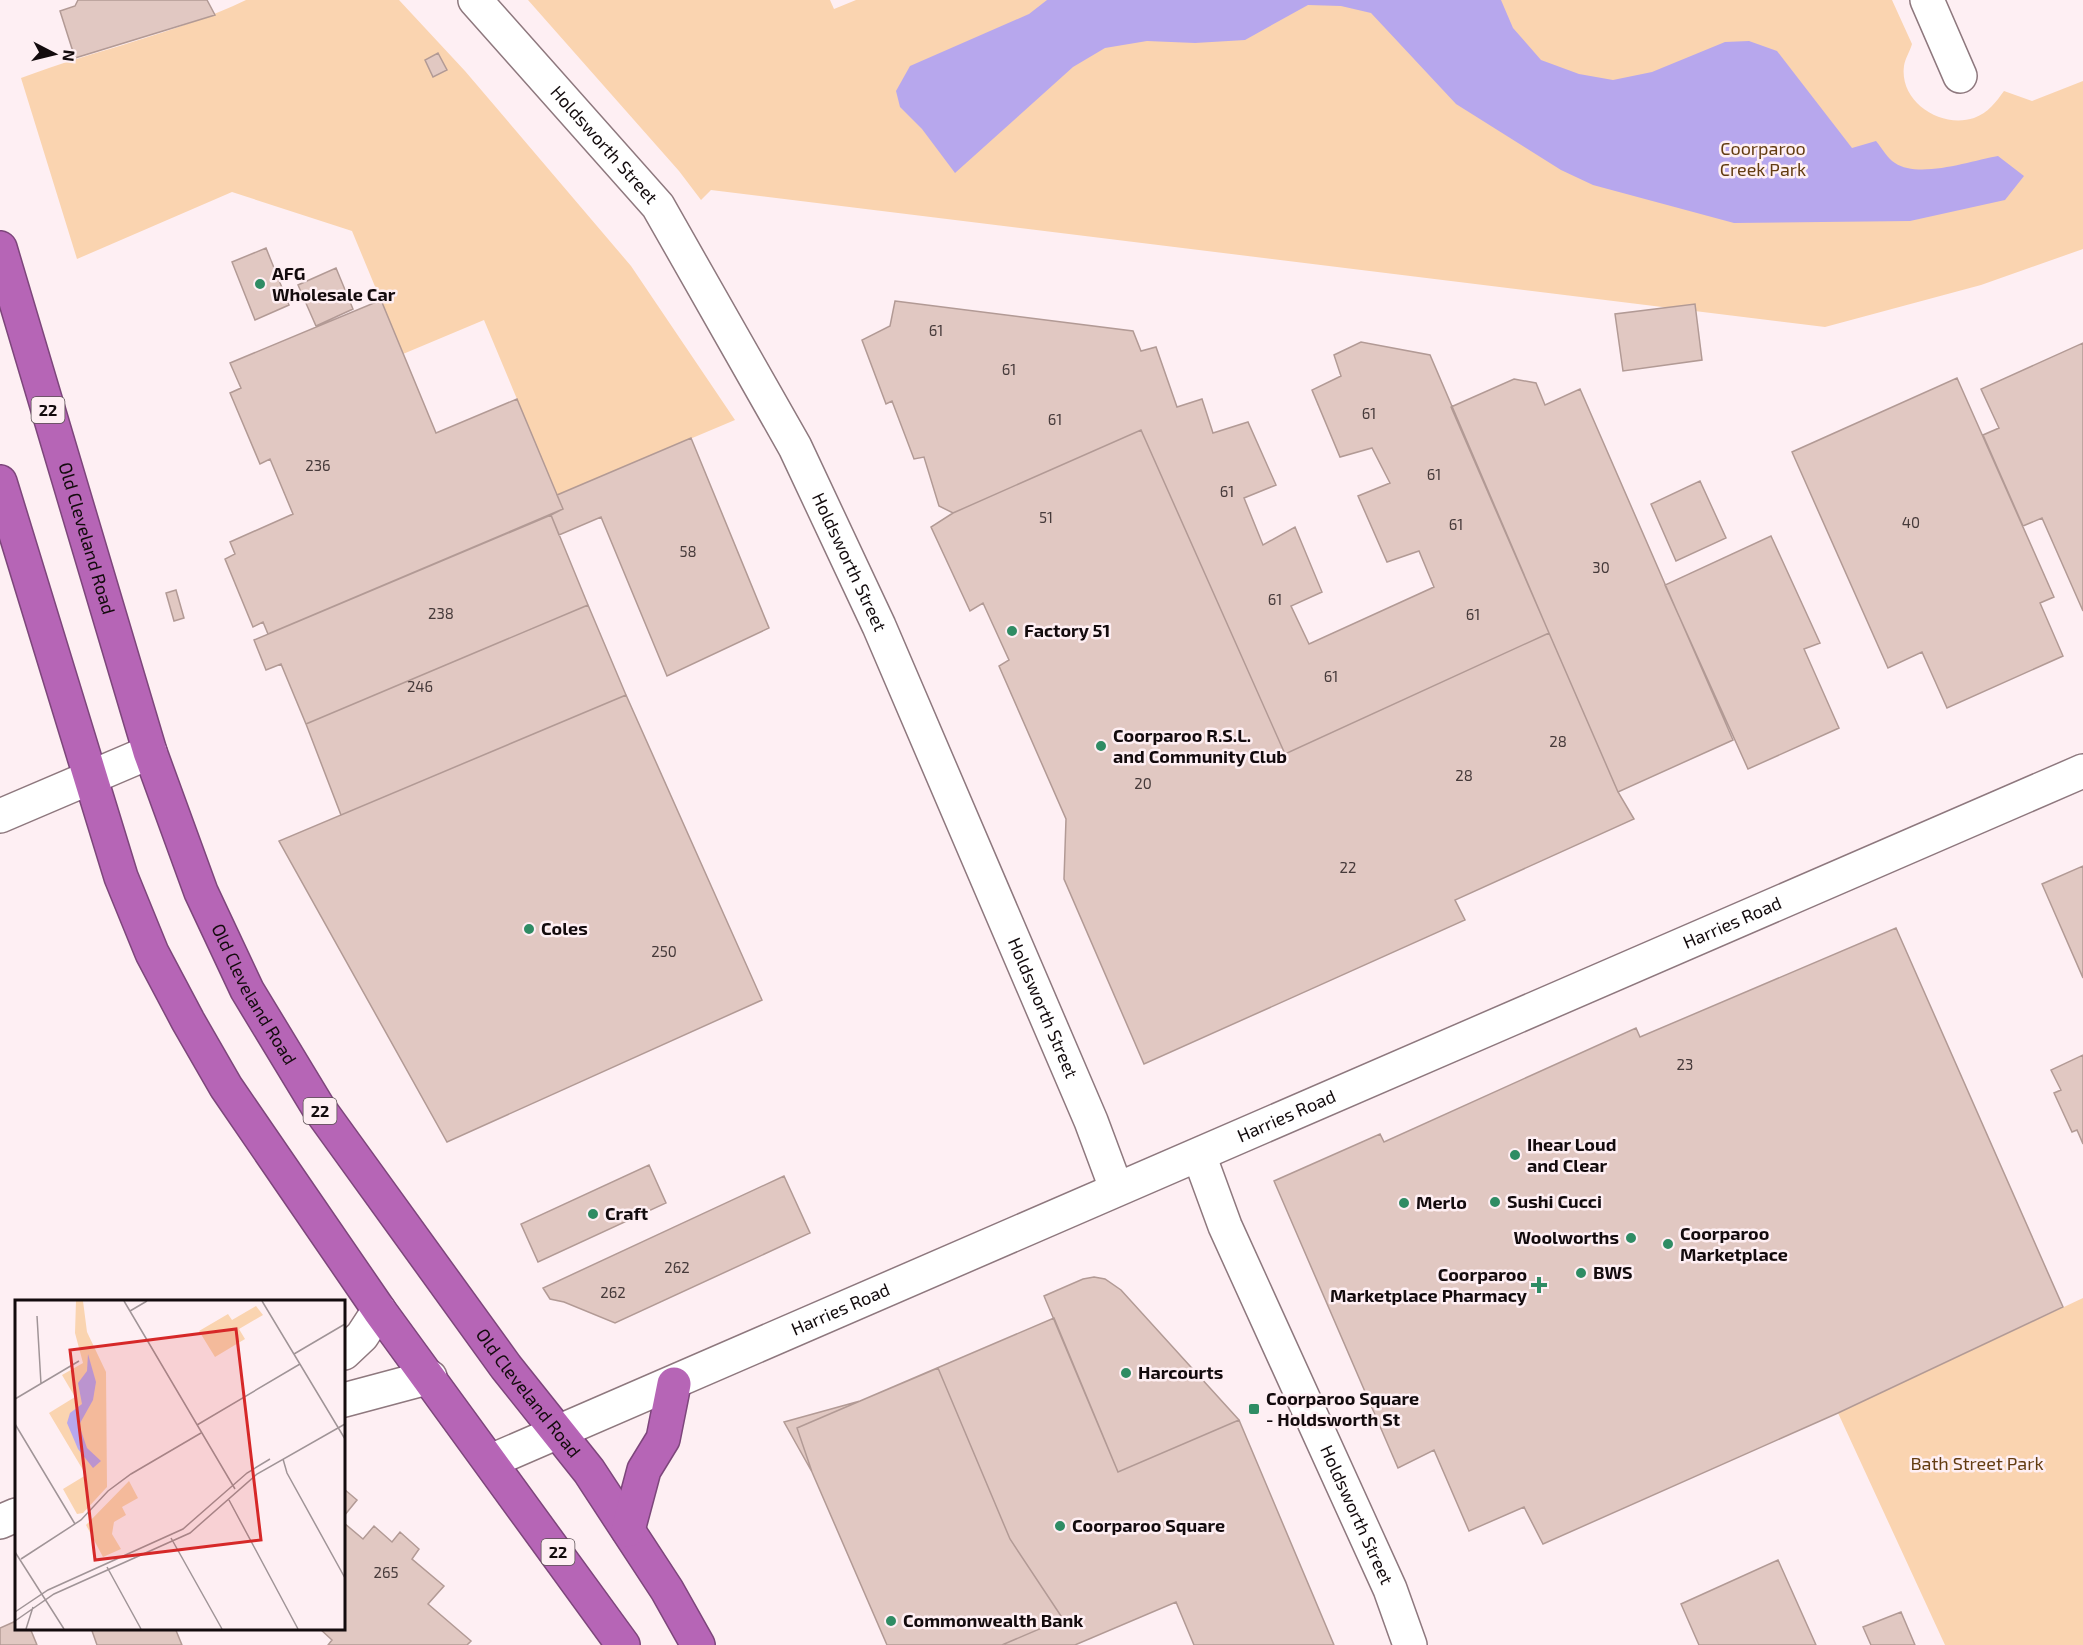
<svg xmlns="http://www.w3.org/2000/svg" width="2083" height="1645" font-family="'Exo 2',sans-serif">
	<rect width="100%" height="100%" fill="#feeff3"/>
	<path fill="#fad4b0" d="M 246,0 L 399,0 L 465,71 L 631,266 L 735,420 L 557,495 L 484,320 L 403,354 L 352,231 L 232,192 L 77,259 L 21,78 C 95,50 175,34 246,0 Z
		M 528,0 L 830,0 L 834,9 L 856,0 L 1892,0 L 1912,44 C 1910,51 1905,59 1904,66 C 1899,102 1941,129 1974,118 C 1988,113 1996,102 2004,91 L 2032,101 L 2083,81 L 2083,249 L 1981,285 L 1825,327 L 711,190 L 701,200 L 679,171 Z
		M 2083,1298 L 2083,1645 L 1945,1645 L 1838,1413 Z"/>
	<path fill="#b7a7ed" d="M 1047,0 L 1501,0 L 1513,28 L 1541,60 L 1579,74 L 1613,80 L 1652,72 L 1725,42 L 1749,41 L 1777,51 L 1852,148 L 1876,141 C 1882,148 1887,158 1895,163 C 1919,179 1970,161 1998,156 L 2024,176 L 2005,200 L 1910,221 L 1734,223 L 1593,185 L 1561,170 L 1456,104 L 1371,13 L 1341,6 L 1308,5 L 1245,40 L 1195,43 L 1147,41 L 1105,48 L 1073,67 L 955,173 L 922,129 L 900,107 L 896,91 L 910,66 L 1029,14 Z"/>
	<path fill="#e1c8c2" stroke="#b29a95" stroke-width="1.5" d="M 78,0 L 207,0 L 215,15 L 75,58 L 60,11 L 75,6 Z
		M 438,53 L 447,70 L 433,77 L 425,60 Z
		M 266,248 L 289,305 L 255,320 L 232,262 Z
		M 336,268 L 353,309 L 316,326 L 298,285 Z
		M 381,300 L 436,433 L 517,399 L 563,509 L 268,634 L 263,622 L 253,627 L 225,559 L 235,554 L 230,542 L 293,514 L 270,459 L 260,464 L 230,393 L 241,388 L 230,363 Z
		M 895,301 L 1133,331 L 1141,351 L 1156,347 L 1177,407 L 1202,399 L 1213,433 L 1248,422 L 1276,485 L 1244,498 L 1263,545 L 1295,527 L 1322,592 L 1291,606 L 1309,644 L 1434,587 L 1419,551 L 1387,562 L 1358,496 L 1390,483 L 1372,448 L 1340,457 L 1312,390 L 1341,376 L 1334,355 L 1361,342 L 1430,355 L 1549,633 L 1285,754 L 1141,430 L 953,513 L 939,506 L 924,457 L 914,459 L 892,401 L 886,404 L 862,340 L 890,326 Z
		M 1695,304 L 1702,360 L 1623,371 L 1615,314 Z
		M 2083,343 L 2083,611 L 2042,518 L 2023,526 L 1983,435 L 1999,428 L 1981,389 Z
		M 1957,378 L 2054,597 L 2040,603 L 2063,656 L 1947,708 L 1922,652 L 1888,668 L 1792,452 Z
		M 1514,379 L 1536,383 L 1545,405 L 1580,389 L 1733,740 L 1618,792 L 1451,407 Z
		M 1141,430 L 1285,754 L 1549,633 L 1618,792 L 1634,819 L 1455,900 L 1465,920 L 1144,1064 L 1064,879 L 1066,819 L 999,666 L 1009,660 L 983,603 L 970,611 L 931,527 L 953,513 Z
		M 691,438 L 769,628 L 667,676 L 601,517 L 559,535 L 551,515 L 563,509 L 557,495 Z
		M 1700,481 L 1726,538 L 1676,561 L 1651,504 Z
		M 551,515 L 588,605 L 306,724 L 281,664 L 266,670 L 254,640 Z
		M 1771,536 L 1820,643 L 1804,649 L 1839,728 L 1748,769 L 1665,585 Z
		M 176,590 L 184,618 L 174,621 L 166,593 Z
		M 588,605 L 626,695 L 341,815 L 306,724 Z
		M 626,695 L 762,1000 L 447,1142 L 279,841 Z
		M 2083,866 L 2083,978 L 2042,884 Z
		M 1896,928 L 2063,1307 L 1838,1413 L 1543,1544 L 1524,1507 L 1469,1531 L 1434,1450 L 1398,1468 L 1274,1181 L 1380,1134 L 1384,1142 L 1636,1028 L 1640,1037 Z
		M 2083,1055 L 2083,1144 L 2077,1130 L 2072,1132 L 2054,1093 L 2061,1090 L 2051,1070 Z
		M 649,1165 L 666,1203 L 538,1262 L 521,1224 Z
		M 784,1176 L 810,1233 L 615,1323 L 564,1302 L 550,1299 L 543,1288 Z
		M 1094,1277 L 1105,1279 L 1121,1290 L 1239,1420 L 1118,1472 L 1044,1296 L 1083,1279 Z
		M 1054,1318 L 1118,1472 L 1239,1420 L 1334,1645 L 1194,1645 L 1176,1602 L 1075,1645 L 887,1645 L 812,1472 L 797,1428 Z
		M 938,1368 L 1010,1539 L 1063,1619 L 1002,1645 L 887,1645 L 812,1472 L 784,1422 L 860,1401 Z
		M 344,1489 L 357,1500 L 344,1516 Z
		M 344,1523 L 363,1539 L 374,1526 L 392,1542 L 400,1532 L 419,1549 L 412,1559 L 444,1586 L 428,1604 L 471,1641 L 467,1645 L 328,1645 L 332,1640 L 319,1628 L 344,1628 Z
		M 1778,1560 L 1816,1645 L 1699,1645 L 1681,1604 Z
		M 1901,1612 L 1915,1645 L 1871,1645 L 1863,1627 Z
		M 16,1621 L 16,1628 L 30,1628 L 37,1645 L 0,1645 L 0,1628 Z
		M 91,1628 L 175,1628 L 182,1645 L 97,1645 Z"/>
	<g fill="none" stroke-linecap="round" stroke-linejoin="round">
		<g stroke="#8e787e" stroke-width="36">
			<g id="street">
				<path id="s1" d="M 475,0 L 658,206 L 795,447 L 879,626 L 1091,1121 L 1116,1188"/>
				<path d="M 1927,0 L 1960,76"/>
				<path d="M 0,816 L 150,752"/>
				<path id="s2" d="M 1199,1155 L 1225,1226 L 1390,1589 L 1410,1645"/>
				<path d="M 344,1353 L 362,1336 L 379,1310"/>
				<path d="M 344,1400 L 430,1377"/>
				<path id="s3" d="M 491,1461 L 2083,771"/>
				<path d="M 0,1522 L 16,1515"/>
			</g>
		</g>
		<g stroke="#7d467b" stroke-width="36">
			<g id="highway">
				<path id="s4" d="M 0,248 L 150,752 L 201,892 L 247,990 L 318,1107 L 506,1367 L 589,1471 L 667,1590 L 698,1645"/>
				<path d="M 0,482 L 121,877 L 152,953 L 188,1021 L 226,1087 L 379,1310 L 623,1645"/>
				<path d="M 628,1530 L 644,1470 L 663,1439 L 674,1384"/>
			</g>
		</g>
		<use href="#street" stroke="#fff" stroke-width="33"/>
		<use href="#highway" stroke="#b665b6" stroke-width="33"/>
	</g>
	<g fill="#2f8c64" stroke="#feeff3" stroke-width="2">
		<circle cx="260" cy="284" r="6"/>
		<circle cx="1012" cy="631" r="6"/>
		<circle cx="1101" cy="746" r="6"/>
		<circle cx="529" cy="929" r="6"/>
		<circle cx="1515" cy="1155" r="6"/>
		<circle cx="1495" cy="1202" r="6"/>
		<circle cx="1404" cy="1203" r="6"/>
		<circle cx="593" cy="1214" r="6"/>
		<circle cx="1631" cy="1238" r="6"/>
		<circle cx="1668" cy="1244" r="6"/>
		<circle cx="1581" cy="1273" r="6"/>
		<path d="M1536 1276h6v6h6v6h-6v6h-6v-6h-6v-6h6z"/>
		<circle cx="1126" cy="1373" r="6"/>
		<rect x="1248" y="1403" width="12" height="12" rx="3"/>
		<circle cx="1060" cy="1526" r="6"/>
		<circle cx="891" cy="1621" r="6"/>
	</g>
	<g text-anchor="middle" stroke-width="5" stroke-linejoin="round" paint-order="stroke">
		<g font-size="15" fill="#463a3a">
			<text x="936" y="336">61</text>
			<text x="1009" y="375">61</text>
			<text x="1369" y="419">61</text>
			<text x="1055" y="425">61</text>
			<text x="318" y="471">236</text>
			<text x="1434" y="480">61</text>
			<text x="1227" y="497">61</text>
			<text x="1046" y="523">51</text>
			<text x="1911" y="528">40</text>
			<text x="1456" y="530">61</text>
			<text x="688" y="557">58</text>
			<text x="1601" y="573">30</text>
			<text x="1275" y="605">61</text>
			<text x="441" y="619">238</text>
			<text x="1473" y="620">61</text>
			<text x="1331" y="682">61</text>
			<text x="420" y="692">246</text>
			<text x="1558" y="747">28</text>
			<text x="1464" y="781">28</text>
			<text x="1143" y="789">20</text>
			<text x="1348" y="873">22</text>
			<text x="664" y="957">250</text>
			<text x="1685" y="1070">23</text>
			<text x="677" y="1273">262</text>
			<text x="613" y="1298">262</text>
			<text x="386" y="1578">265</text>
		</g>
		<g fill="#feeff3" stroke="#5a4f52" stroke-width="1.5">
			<rect x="31.5" y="397" width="33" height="26" rx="4.5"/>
			<rect x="303.5" y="1098" width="33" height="26" rx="4.5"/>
			<rect x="541.5" y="1539" width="33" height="26" rx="4.5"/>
		</g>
		<g font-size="16" font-weight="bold" fill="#130b0d">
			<text x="48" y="416">22</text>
			<text x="320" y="1117">22</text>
			<text x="558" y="1558">22</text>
		</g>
		<g font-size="18" fill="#130b0d" stroke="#feeff3">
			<text dy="6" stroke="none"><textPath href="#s1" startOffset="194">Holdsworth Street</textPath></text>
			<text dy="6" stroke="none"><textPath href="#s4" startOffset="303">Old Cleveland Road</textPath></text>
			<text dy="6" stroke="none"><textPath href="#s1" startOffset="680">Holdsworth Street</textPath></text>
			<text dy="6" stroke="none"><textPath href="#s3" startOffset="1353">Harries Road</textPath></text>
			<text dy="6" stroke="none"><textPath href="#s4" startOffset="790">Old Cleveland Road</textPath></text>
			<text dy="6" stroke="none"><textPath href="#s1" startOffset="1166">Holdsworth Street</textPath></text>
			<text dy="6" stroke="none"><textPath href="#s3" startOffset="867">Harries Road</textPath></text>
			<text dy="6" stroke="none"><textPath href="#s3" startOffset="381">Harries Road</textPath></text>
			<text dy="6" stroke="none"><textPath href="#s4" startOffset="1275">Old Cleveland Road</textPath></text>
			<text dy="6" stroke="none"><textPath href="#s2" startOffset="393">Holdsworth Street</textPath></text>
		</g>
		<g font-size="18" fill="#633c11" stroke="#feeff3">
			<text x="1763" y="155">Coorparoo<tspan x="1763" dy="21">Creek Park</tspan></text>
			<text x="1977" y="1470">Bath Street Park</text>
		</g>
		<g font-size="18" font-weight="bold" fill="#130b0d" stroke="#feeff3" text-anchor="start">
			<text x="272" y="280">AFG<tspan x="272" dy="21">Wholesale Car</tspan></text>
			<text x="1024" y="637">Factory 51</text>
			<text x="1113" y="742">Coorparoo R.S.L.<tspan x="1113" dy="21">and Community Club</tspan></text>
			<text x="541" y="935">Coles</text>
			<text x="1527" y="1151">Ihear Loud<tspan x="1527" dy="21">and Clear</tspan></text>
			<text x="1507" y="1208">Sushi Cucci</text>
			<text x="1416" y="1209">Merlo</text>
			<text x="605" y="1220">Craft</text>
			<text x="1680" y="1240">Coorparoo<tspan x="1680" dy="21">Marketplace</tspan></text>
			<text x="1619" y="1244" text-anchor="end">Woolworths</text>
			<text x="1593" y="1279">BWS</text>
			<text x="1527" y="1281" text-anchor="end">Coorparoo<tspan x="1527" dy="21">Marketplace Pharmacy</tspan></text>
			<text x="1138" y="1379">Harcourts</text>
			<text x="1266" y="1405">Coorparoo Square<tspan x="1266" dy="21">- Holdsworth St</tspan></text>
			<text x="1072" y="1532">Coorparoo Square</text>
			<text x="903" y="1627">Commonwealth Bank</text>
		</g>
	</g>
	<g transform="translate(15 1300)">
		<rect width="330" height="330" fill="#feeff3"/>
		<path d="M 61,1 L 68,1 L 72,32 L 91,72 L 92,187 L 68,213 L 62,214 L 48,189 L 71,175 L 34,113 L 60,97 L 47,75 L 68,63 L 60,33 ZM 241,6 L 248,15 L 224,29 L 230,39 L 200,57 L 184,31 L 213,14 L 217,20 ZM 114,181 L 123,198 L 107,207 L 111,215 L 99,222 L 97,234 L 106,249 L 88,257 L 71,225 Z" fill="#fad4b0"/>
		<path d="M 73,54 L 81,82 L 78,100 L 64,125 L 72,148 L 86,161 L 78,168 L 63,149 L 52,123 L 55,113 L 67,104 L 63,83 L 72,71 Z" fill="#b7a7ed"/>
		<path fill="none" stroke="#a09497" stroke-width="1.5" d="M 109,1 L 220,189M 247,1 L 330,139M 115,11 L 132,1M 22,16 L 26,84M 279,54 L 330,24M 0,99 L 64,61M 0,124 L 60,224M 182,125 L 285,64M 268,159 L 272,173 L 330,278M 214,200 L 283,329M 156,238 L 207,329M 0,252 L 49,329M 6,259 L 66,220 L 93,191 L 116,174 L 186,133M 92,267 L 126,329M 0,312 L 33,290 L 168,229 L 232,173 L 255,159M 0,321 L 39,294 L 175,233 L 242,174 L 330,124M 11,329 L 18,307"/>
		<path fill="#d62828" fill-opacity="0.15" stroke="#d62828" stroke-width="3" d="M 221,29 L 246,240 L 80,260 L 55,50 Z"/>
		<rect width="330" height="330" fill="none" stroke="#130b0d" stroke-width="3"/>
	</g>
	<g transform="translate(54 54) rotate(97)" stroke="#feeff3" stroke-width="4.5" paint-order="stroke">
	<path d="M0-4.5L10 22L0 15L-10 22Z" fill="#130b0d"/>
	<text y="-9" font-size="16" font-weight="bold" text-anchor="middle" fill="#130b0d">N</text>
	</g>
</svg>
